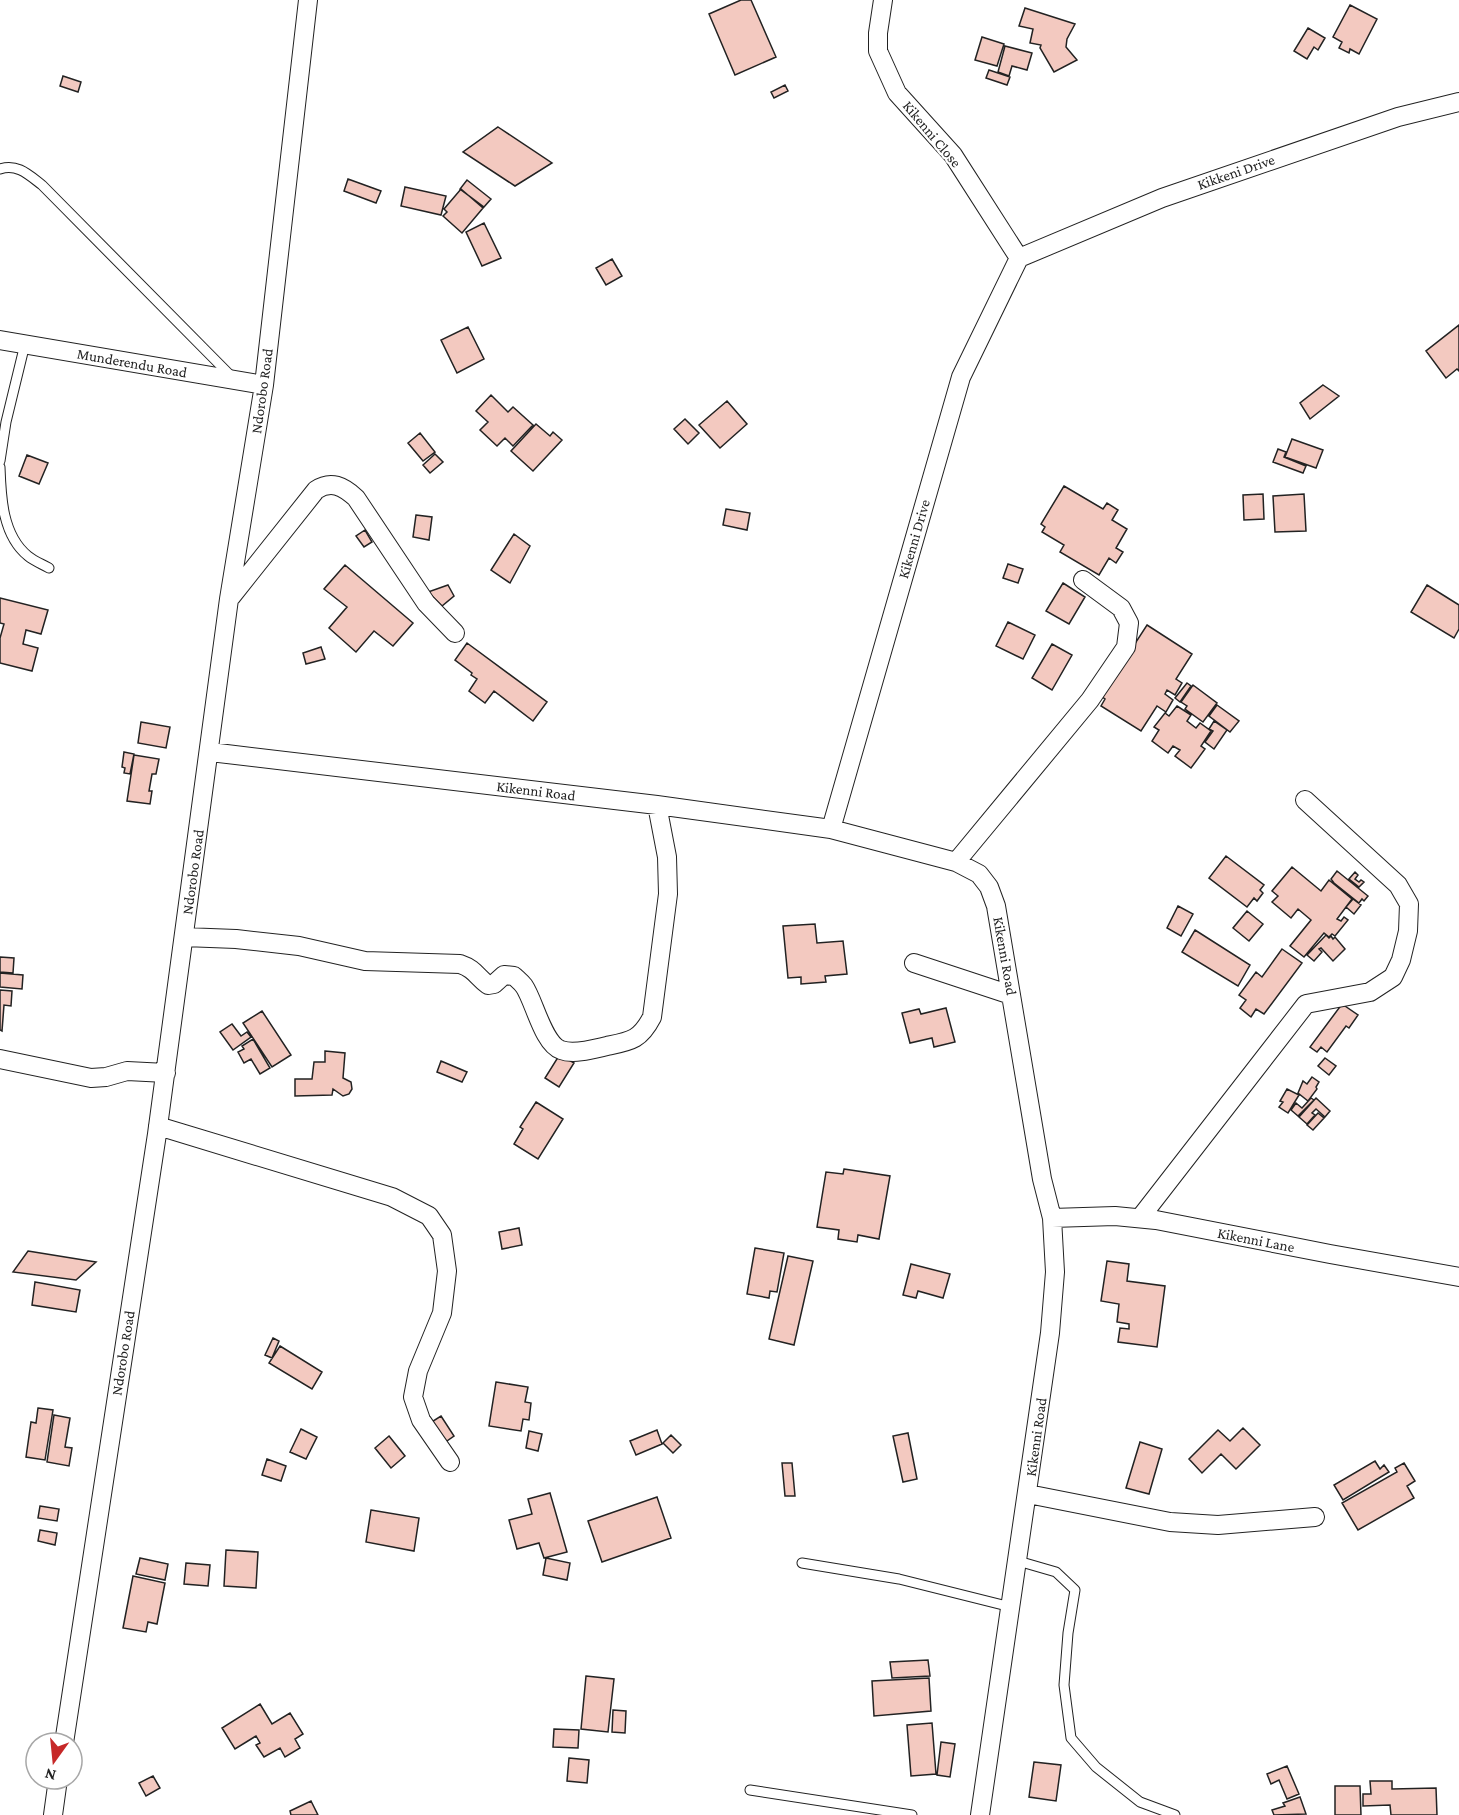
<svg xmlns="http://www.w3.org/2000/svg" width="1459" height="1815" font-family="'Crimson Pro',serif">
	<rect width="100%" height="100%" fill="#fff"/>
	<path fill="#f3c9c0" stroke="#222" stroke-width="1.5" d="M 741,0 L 751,0 L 776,57 L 735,75 L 709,14 Z
		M 1350,5 L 1377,19 L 1359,54 L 1350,49 L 1349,53 L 1339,48 L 1342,42 L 1333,37 Z
		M 1025,8 L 1075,24 L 1067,39 L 1066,47 L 1077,60 L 1054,72 L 1040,48 L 1041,45 L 1030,43 L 1033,29 L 1019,26 Z
		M 1308,28 L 1325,38 L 1318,50 L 1314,47 L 1307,59 L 1294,51 Z
		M 982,37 L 1004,44 L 997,66 L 975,60 Z
		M 1005,46 L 1032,53 L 1027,70 L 1012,66 L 1009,76 L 998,72 Z
		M 989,70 L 1010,77 L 1007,85 L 986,78 Z
		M 63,76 L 81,82 L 78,92 L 60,86 Z
		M 785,85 L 788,91 L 774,98 L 771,92 Z
		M 498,127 L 552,163 L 515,186 L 463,152 Z
		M 348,179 L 381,191 L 376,203 L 344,191 Z
		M 467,180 L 491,199 L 484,207 L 460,189 Z
		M 405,187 L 446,196 L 441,215 L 401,206 Z
		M 461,189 L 483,208 L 462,233 L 443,216 L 447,212 L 444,209 Z
		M 484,223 L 501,258 L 482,266 L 466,232 Z
		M 612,259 L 622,276 L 606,285 L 596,268 Z
		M 1459,325 L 1459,371 L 1457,369 L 1446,378 L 1426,351 Z
		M 468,327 L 484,359 L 457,373 L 441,340 Z
		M 1323,385 L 1339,396 L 1310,419 L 1300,403 Z
		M 491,395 L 508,412 L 513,407 L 533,425 L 513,446 L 505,438 L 497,446 L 480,430 L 488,422 L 476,411 Z
		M 727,401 L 747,424 L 720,448 L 699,425 Z
		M 685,419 L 699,433 L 688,444 L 674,429 Z
		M 536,424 L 550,436 L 553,432 L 562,440 L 533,471 L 511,451 Z
		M 420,433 L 435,452 L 423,461 L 408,443 Z
		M 1292,439 L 1323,450 L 1316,468 L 1285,457 Z
		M 1278,449 L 1286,452 L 1284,457 L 1306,466 L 1303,473 L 1273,462 Z
		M 435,454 L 443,462 L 430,473 L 423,465 Z
		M 27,455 L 48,463 L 39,484 L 19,476 Z
		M 1064,486 L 1103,509 L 1107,503 L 1118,510 L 1112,520 L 1127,529 L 1116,548 L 1123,552 L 1116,563 L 1109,558 L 1099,575 L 1060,552 L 1064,545 L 1042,532 L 1045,527 L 1041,524 Z
		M 1263,494 L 1264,519 L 1244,520 L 1243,495 Z
		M 1304,494 L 1306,531 L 1275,532 L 1273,496 Z
		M 726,509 L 750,513 L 747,530 L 723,525 Z
		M 416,515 L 432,517 L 429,540 L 413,537 Z
		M 365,530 L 372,542 L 364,547 L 356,536 Z
		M 514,534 L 530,546 L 510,583 L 491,570 Z
		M 1008,564 L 1023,569 L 1018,583 L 1003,578 Z
		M 345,565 L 413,623 L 393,646 L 374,631 L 356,652 L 329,628 L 347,607 L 324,589 Z
		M 1063,583 L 1085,597 L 1069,624 L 1046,611 Z
		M 448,585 L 454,596 L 442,606 L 428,592 Z
		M 1427,585 L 1459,605 L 1459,629 L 1454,638 L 1411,612 Z
		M 0,598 L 48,610 L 41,634 L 26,630 L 23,644 L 38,648 L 32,671 L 0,663 L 0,638 L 4,624 L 0,623 Z
		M 1008,622 L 1035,635 L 1023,659 L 996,646 Z
		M 1147,625 L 1192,654 L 1176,679 L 1182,683 L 1175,695 L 1167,690 L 1165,694 L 1173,700 L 1166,712 L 1157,706 L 1141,731 L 1101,706 L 1105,699 L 1101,696 Z
		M 467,643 L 547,702 L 533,721 L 494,691 L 485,703 L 469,691 L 477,679 L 471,675 L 472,673 L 455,660 Z
		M 1052,644 L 1072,655 L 1052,690 L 1032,678 Z
		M 321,647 L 325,659 L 306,664 L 303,653 Z
		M 1187,683 L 1191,686 L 1180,702 L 1175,698 Z
		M 1193,685 L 1217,703 L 1203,722 L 1185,709 L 1187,706 L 1181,702 Z
		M 1217,705 L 1239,721 L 1230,732 L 1209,716 Z
		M 1177,706 L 1191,715 L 1187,721 L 1196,728 L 1200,723 L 1211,731 L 1201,746 L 1205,749 L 1191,768 L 1175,756 L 1180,750 L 1173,746 L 1168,753 L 1152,741 L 1159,730 L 1154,727 L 1165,713 L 1169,716 Z
		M 1214,721 L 1227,730 L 1214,749 L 1205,742 L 1213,731 L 1209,729 Z
		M 141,722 L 170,727 L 166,748 L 138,743 Z
		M 124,752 L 134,754 L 130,774 L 124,773 L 125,768 L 122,767 Z
		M 134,755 L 159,759 L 156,774 L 152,774 L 149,791 L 152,791 L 150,804 L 127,801 Z
		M 1226,856 L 1264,885 L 1260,890 L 1263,893 L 1257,901 L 1254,898 L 1247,907 L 1209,878 Z
		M 1292,867 L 1321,891 L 1329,880 L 1352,899 L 1337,919 L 1341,921 L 1344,917 L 1348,920 L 1335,936 L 1332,934 L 1329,937 L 1324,933 L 1304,957 L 1290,946 L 1311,920 L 1298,909 L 1291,918 L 1272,902 L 1278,896 L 1272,891 Z
		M 1337,871 L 1368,896 L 1364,901 L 1362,899 L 1359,903 L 1334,883 L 1331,879 Z
		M 1355,872 L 1358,875 L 1355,879 L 1359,882 L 1361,880 L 1364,882 L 1359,887 L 1349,879 Z
		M 1353,899 L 1361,905 L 1354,914 L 1346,907 Z
		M 1178,906 L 1193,914 L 1181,936 L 1167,928 Z
		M 1247,911 L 1263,924 L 1249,941 L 1233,928 Z
		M 815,924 L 817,943 L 843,941 L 847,974 L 825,976 L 826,982 L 801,984 L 801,977 L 788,978 L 783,926 Z
		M 1195,930 L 1250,965 L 1238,986 L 1182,952 Z
		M 1326,935 L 1329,938 L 1331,936 L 1333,939 L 1335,937 L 1345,949 L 1333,961 L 1321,948 L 1319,949 L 1322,952 L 1314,961 L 1307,955 Z
		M 1282,949 L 1302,963 L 1264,1014 L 1256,1009 L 1251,1017 L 1240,1008 L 1246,1000 L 1239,995 L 1256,972 L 1262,977 Z
		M 0,957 L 14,958 L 13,973 L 0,972 Z
		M 0,973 L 23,975 L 22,989 L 0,987 Z
		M 0,990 L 12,991 L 11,1006 L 4,1005 L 2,1031 L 0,1030 Z
		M 1342,1004 L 1358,1015 L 1349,1028 L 1346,1026 L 1327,1052 L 1321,1047 L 1317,1052 L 1310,1047 Z
		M 946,1008 L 955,1042 L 934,1047 L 932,1038 L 910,1043 L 902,1013 L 919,1009 L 921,1014 Z
		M 262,1011 L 291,1055 L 272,1067 L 243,1023 Z
		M 232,1024 L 241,1036 L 247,1032 L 251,1037 L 233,1050 L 220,1032 Z
		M 253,1039 L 270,1068 L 260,1074 L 251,1059 L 244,1063 L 238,1052 L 244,1049 L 242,1046 Z
		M 325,1051 L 345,1053 L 343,1078 L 351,1082 L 352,1089 L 349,1094 L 343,1096 L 333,1089 L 332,1095 L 295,1096 L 295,1079 L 312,1079 L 314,1062 L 325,1062 Z
		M 560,1054 L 574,1063 L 559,1087 L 545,1078 Z
		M 1325,1058 L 1336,1066 L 1329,1075 L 1318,1066 Z
		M 441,1061 L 467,1072 L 462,1082 L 437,1072 Z
		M 1312,1077 L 1319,1082 L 1316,1087 L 1317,1089 L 1308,1101 L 1298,1093 L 1303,1081 L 1307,1084 Z
		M 1287,1089 L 1299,1095 L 1288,1113 L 1279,1107 L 1283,1102 L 1280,1101 Z
		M 1311,1098 L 1314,1100 L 1298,1116 L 1291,1110 L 1296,1103 L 1302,1108 Z
		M 1316,1098 L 1330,1111 L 1325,1117 L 1316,1109 L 1312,1113 L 1315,1115 L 1307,1124 L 1299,1117 Z
		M 536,1102 L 563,1119 L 538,1159 L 514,1144 L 523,1129 L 520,1127 Z
		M 1318,1113 L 1324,1118 L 1313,1130 L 1307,1125 Z
		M 844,1169 L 890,1176 L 879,1239 L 858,1235 L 857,1242 L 838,1239 L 839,1230 L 817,1227 L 826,1172 L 843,1174 Z
		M 519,1228 L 522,1245 L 502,1249 L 499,1232 Z
		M 755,1248 L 784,1253 L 777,1292 L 770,1291 L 769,1298 L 747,1294 Z
		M 28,1251 L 96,1262 L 76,1280 L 13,1272 Z
		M 788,1256 L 813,1261 L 794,1345 L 769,1339 Z
		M 1107,1261 L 1129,1264 L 1127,1281 L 1165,1286 L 1157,1347 L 1118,1342 L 1120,1328 L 1129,1329 L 1129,1324 L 1117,1322 L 1119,1304 L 1101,1301 Z
		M 911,1264 L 950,1274 L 943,1298 L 918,1291 L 916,1298 L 903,1295 Z
		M 35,1282 L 80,1290 L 76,1312 L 32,1305 Z
		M 273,1338 L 279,1341 L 272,1358 L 265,1355 Z
		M 280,1346 L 322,1372 L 312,1389 L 269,1363 Z
		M 496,1382 L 528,1387 L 525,1402 L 531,1403 L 529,1420 L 523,1419 L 521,1431 L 489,1426 Z
		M 38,1408 L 53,1410 L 45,1460 L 26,1457 L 31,1422 L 36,1423 Z
		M 54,1415 L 70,1418 L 65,1447 L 72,1448 L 69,1466 L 47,1462 Z
		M 441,1416 L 454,1436 L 444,1443 L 430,1423 Z
		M 1243,1428 L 1260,1445 L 1236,1469 L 1221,1454 L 1202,1473 L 1189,1459 L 1218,1430 L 1230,1441 Z
		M 301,1429 L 317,1437 L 306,1459 L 290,1452 Z
		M 657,1430 L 662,1444 L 636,1455 L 630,1441 Z
		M 529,1431 L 542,1434 L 538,1451 L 526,1448 Z
		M 908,1433 L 917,1479 L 903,1482 L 893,1436 Z
		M 671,1435 L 681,1445 L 673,1453 L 663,1443 Z
		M 389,1436 L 405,1456 L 391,1468 L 375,1448 Z
		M 1140,1442 L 1162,1449 L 1149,1494 L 1126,1488 Z
		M 267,1459 L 286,1466 L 281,1481 L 262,1475 Z
		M 1375,1461 L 1380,1469 L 1384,1465 L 1389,1472 L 1343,1500 L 1334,1485 Z
		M 782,1463 L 792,1463 L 795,1496 L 785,1496 Z
		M 1404,1463 L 1415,1481 L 1407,1486 L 1414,1498 L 1358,1530 L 1342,1503 L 1397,1472 L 1395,1468 Z
		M 550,1493 L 567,1552 L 544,1558 L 539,1543 L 517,1549 L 509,1520 L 532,1514 L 528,1499 Z
		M 657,1497 L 671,1538 L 602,1562 L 588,1521 Z
		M 40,1506 L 59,1509 L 57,1521 L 38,1518 Z
		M 371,1510 L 419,1518 L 414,1551 L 366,1542 Z
		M 40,1530 L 57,1533 L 55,1545 L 38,1541 Z
		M 226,1550 L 258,1552 L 256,1588 L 224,1586 Z
		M 140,1558 L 168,1564 L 165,1580 L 136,1574 Z
		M 546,1558 L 570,1563 L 567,1580 L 543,1575 Z
		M 186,1563 L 210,1565 L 208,1586 L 184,1584 Z
		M 133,1576 L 165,1583 L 157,1624 L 148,1622 L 146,1632 L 123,1628 Z
		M 928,1660 L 930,1676 L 892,1678 L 890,1662 Z
		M 586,1676 L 614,1679 L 608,1732 L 581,1729 Z
		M 929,1678 L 931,1711 L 874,1716 L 872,1681 Z
		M 260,1704 L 272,1724 L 290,1713 L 303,1734 L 295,1739 L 300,1748 L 285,1757 L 280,1748 L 264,1757 L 256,1745 L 260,1743 L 256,1736 L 235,1749 L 222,1728 Z
		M 613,1710 L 626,1711 L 625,1733 L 612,1732 Z
		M 932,1723 L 936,1774 L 911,1776 L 907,1725 Z
		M 554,1729 L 579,1730 L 578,1748 L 553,1747 Z
		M 941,1742 L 955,1744 L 950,1777 L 937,1775 Z
		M 569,1758 L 589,1760 L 587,1783 L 567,1781 Z
		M 1034,1762 L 1061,1765 L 1056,1801 L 1029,1797 Z
		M 1287,1766 L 1299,1794 L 1287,1799 L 1279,1780 L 1271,1784 L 1267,1774 Z
		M 153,1776 L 160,1788 L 146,1796 L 139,1783 Z
		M 1370,1781 L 1392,1781 L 1392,1789 L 1436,1788 L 1437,1815 L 1391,1815 L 1390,1805 L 1363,1806 L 1363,1794 L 1371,1794 Z
		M 1335,1786 L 1360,1786 L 1361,1815 L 1335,1815 Z
		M 1300,1797 L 1306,1814 L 1274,1815 L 1272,1810 L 1285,1806 L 1283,1803 Z
		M 311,1801 L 318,1815 L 291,1815 L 290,1811 Z"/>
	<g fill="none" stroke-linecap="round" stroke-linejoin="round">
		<g stroke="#222" stroke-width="11">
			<path id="lane" d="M 0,169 C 17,163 29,175 42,185 L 232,377
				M 0,461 L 6,422 L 25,344
				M 0,467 C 1,496 2,535 28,556 C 34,561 42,564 49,568
				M 1018,1561 L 1056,1572 L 1075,1590 L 1068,1633 L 1064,1685 L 1071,1738 L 1096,1767 L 1140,1802 L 1175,1815
				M 802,1563 L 899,1579 L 1011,1607
				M 750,1790 L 912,1815"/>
		</g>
		<g stroke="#222" stroke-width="20">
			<path id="street" d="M 883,0 L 878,33 L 878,51 L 897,93 L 953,155 L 1019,258
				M 1019,258 L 1162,198 L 1398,117 L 1459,102
				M 0,340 L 264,385
				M 231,597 L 316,490 C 331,480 343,486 356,498 L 426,603 L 455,633
				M 210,752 L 657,805 L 831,829 L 956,862 L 979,874 L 989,887 L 996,906 L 1042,1179 L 1052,1218 L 1055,1272 L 1050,1333 L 980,1815
				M 831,829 L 961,377 L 1019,258
				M 956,862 L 1090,700 L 1126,647 L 1129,623 L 1121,608 L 1083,580
				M 184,937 L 236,939 L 299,946 L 365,961 L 460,964 C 475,969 477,977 488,985 L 494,984 L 504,975 L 514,976 C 517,979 521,982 524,986 C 534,1000 543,1044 561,1050 C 574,1055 594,1049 607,1046 C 631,1041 640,1040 652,1017 L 668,894 L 667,857 L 657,805
				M 914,963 L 1011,995
				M 0,1059 L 91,1078 L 106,1077 L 127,1071 L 166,1073
				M 158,1126 L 392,1197 L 429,1216 L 442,1235 L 447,1271 L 442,1313 L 418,1371 L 413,1397 L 421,1420 L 450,1462
				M 1052,1218 L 1115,1216 L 1156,1220 L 1330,1254 L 1459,1277
				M 1140,1218 L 1306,1004 L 1370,992 L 1393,977 L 1401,960 L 1408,931 L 1409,904 L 1398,885 L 1305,800
				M 1028,1494 L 1170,1522 L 1218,1525 L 1315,1517
				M 64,1743 L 157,1134 L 229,599 L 264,385 L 308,0
				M 53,1815 L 58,1779"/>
		</g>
		<use href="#lane" stroke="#fff" stroke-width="9"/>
		<use href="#street" stroke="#fff" stroke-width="18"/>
	</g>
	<g text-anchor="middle" stroke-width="4.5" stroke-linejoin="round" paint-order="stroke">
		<g font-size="15" fill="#222" stroke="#fff">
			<text transform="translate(932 134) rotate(50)" y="5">Kikenni Close</text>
			<text transform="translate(1236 172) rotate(-19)" y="5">Kikkeni Drive</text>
			<text transform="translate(132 363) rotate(10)" y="5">Munderendu Road</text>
			<text transform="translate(262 391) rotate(-82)" y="5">Ndorobo Road</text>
			<text transform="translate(914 539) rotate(-74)" y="5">Kikenni Drive</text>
			<text transform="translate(536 791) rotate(7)" y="5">Kikenni Road</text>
			<text transform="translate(193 872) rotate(-82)" y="5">Ndorobo Road</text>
			<text transform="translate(1005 956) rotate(80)" y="5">Kikenni Road</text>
			<text transform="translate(1256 1240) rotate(11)" y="5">Kikenni Lane</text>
			<text transform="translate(123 1353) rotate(-81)" y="5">Ndorobo Road</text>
			<text transform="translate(1036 1437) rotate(-82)" y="5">Kikenni Road</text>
		</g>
	</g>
	<g transform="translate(54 1761) rotate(195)"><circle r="28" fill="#ffffff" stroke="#a7a7a7" stroke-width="1.5"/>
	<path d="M0-4.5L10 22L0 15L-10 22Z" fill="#c62828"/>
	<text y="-9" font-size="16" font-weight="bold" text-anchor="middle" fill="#222222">N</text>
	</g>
</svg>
